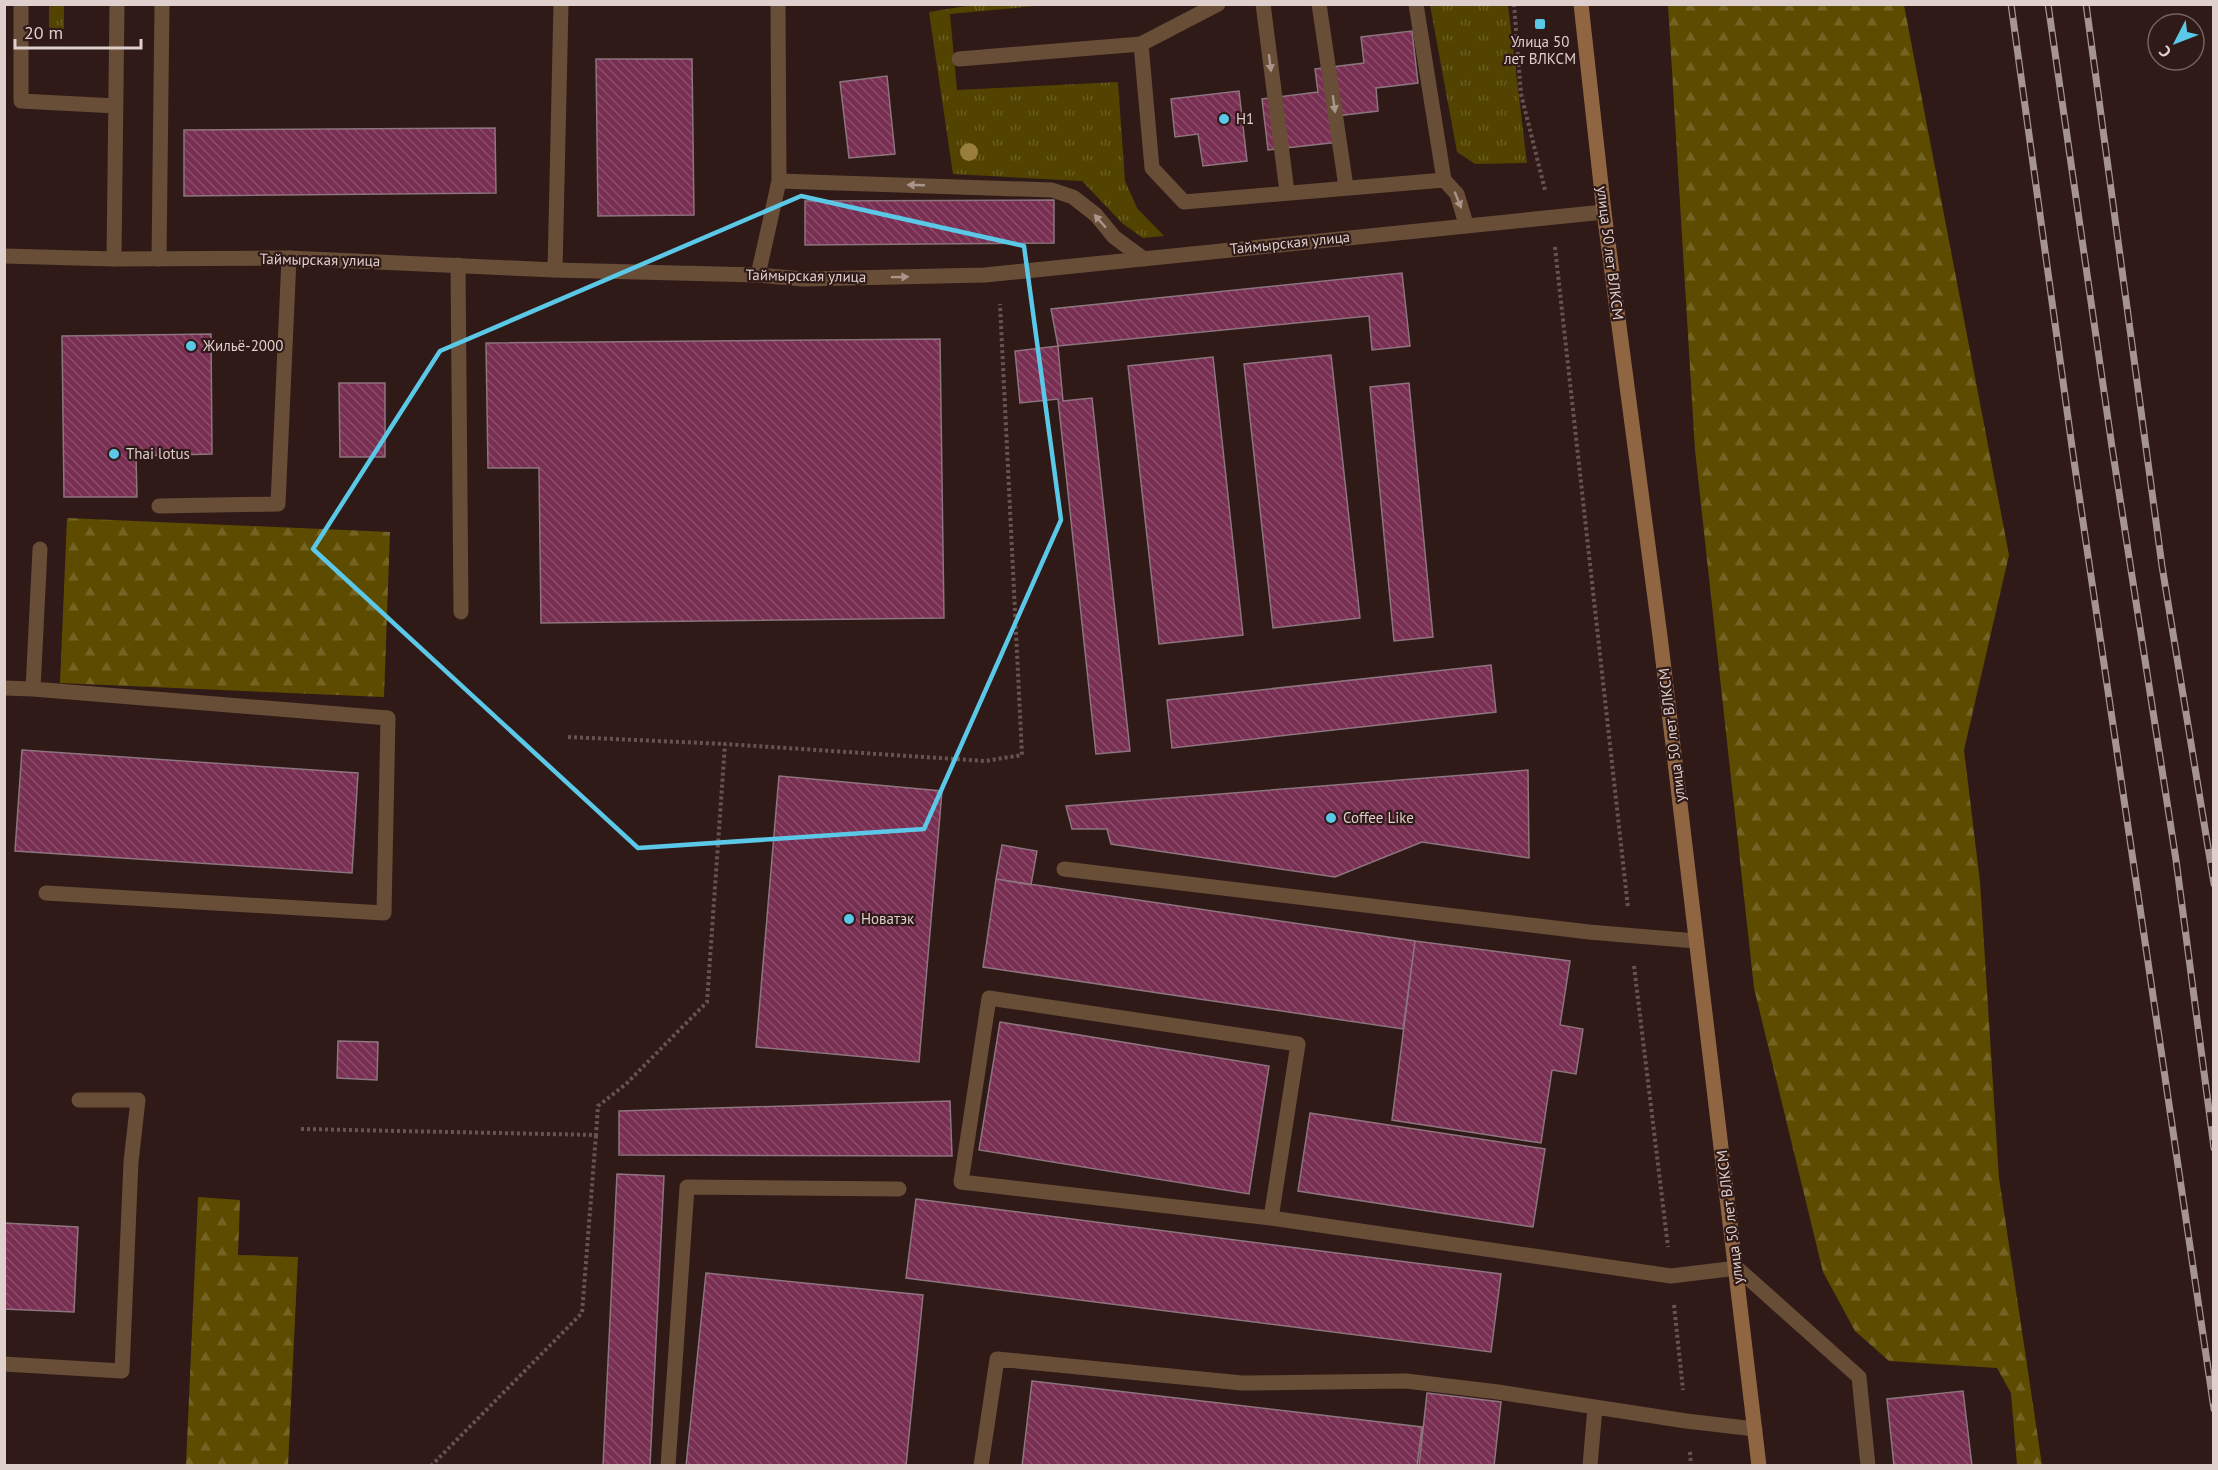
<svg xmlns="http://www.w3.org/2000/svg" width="2218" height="1470" font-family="'PT Sans',sans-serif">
	<defs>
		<pattern id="grass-tufts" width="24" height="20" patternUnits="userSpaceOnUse" patternTransform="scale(1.5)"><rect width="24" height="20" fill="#524300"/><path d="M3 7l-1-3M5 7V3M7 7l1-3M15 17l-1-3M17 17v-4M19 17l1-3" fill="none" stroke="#6a5d24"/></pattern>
		<pattern id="forest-firs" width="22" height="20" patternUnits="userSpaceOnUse" patternTransform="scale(1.5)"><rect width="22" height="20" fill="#5d4b00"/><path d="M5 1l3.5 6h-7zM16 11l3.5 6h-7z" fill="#746424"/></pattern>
		<pattern id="building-back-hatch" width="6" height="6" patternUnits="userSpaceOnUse" patternTransform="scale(1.5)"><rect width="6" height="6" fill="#782f52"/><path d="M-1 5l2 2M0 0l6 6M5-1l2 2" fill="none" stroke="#8b4c6a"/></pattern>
	</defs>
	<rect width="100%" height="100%" fill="#2f1a18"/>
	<path fill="url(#grass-tufts)" d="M 49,5 L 64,5 L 64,29 L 49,29 Z
		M 972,5 L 1046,5 L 950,14 L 957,90 L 1118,82 L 1125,181 L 1137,208 L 1164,236 L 1143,238 L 1122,223 L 1082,181 L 953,174 L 929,12 Z
		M 1430,5 L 1508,5 L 1527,163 L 1475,164 L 1457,152 Z"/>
	<path fill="url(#forest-firs)" d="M 1668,5 L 1904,5 L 2009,555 L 1964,750 L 1980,882 L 1999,1178 L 2042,1465 L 2017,1465 L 2011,1393 L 1997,1368 L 1889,1361 L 1855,1331 L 1823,1272 L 1754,988 L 1695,450 Z
		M 67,518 L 390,532 L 384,697 L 60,683 Z
		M 198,1197 L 240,1200 L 238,1255 L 298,1257 L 288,1465 L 186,1465 Z"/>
	<path fill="url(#building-back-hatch)" stroke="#8d747e" stroke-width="1.5" d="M 1412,31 L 1418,83 L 1376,88 L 1378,111 L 1336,116 L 1339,142 L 1268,150 L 1262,99 L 1318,92 L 1315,69 L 1364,63 L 1361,37 Z
		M 596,59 L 692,59 L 694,215 L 598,216 Z
		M 887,76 L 895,154 L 849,158 L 840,82 Z
		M 1239,91 L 1247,161 L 1203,166 L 1198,134 L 1175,137 L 1171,99 Z
		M 495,128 L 496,193 L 184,196 L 184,130 Z
		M 1054,200 L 1054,243 L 805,245 L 805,201 Z
		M 1402,273 L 1410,346 L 1372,350 L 1369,316 L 1058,346 L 1051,309 Z
		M 211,334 L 212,454 L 136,456 L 137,497 L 64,497 L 62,336 Z
		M 940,339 L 944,618 L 541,623 L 539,468 L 488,468 L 486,343 Z
		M 1058,346 L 1063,401 L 1092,398 L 1130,751 L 1096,754 L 1058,399 L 1020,403 L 1015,351 Z
		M 1331,355 L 1360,618 L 1273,628 L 1244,364 Z
		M 1213,357 L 1243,635 L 1159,644 L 1128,366 Z
		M 339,383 L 385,383 L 385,457 L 340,457 Z
		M 1409,383 L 1433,637 L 1394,641 L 1370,387 Z
		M 1491,665 L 1496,712 L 1172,748 L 1167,700 Z
		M 22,750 L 358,773 L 352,873 L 15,851 Z
		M 1528,770 L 1529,858 L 1422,842 L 1335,877 L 1111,844 L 1107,829 L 1072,829 L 1066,806 Z
		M 779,776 L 942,791 L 919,1062 L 756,1047 Z
		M 1002,845 L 1037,851 L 1031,885 L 996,879 Z
		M 996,879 L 1415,941 L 1403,1029 L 983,967 Z
		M 1415,941 L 1570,961 L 1560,1025 L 1583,1029 L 1576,1074 L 1552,1070 L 1541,1143 L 1392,1120 Z
		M 1000,1022 L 1269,1066 L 1249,1194 L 979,1150 Z
		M 338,1041 L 378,1042 L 377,1080 L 337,1078 Z
		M 950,1101 L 952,1156 L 619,1155 L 619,1111 Z
		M 1310,1113 L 1545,1149 L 1533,1227 L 1298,1191 Z
		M 617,1174 L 664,1176 L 650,1466 L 603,1466 Z
		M 916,1199 L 1501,1274 L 1491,1352 L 906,1278 Z
		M 4,1223 L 78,1227 L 74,1312 L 4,1309 Z
		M 706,1273 L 923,1295 L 906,1466 L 686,1466 Z
		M 1032,1381 L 1422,1427 L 1417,1466 L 1022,1466 Z
		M 1963,1391 L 1972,1466 L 1894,1466 L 1887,1399 Z
		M 1427,1393 L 1501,1402 L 1494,1466 L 1419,1466 Z"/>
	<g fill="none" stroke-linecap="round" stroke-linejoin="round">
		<path stroke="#675452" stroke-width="4" stroke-dasharray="3 3" stroke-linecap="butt" d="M 1514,4 L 1521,94 L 1545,190
			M 1555,247 L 1628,908
			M 568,737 L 725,744
			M 1634,966 L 1668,1247
			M 301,1129 L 596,1135 L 598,1106 L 626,1084 L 707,1002 L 725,744 L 985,761 L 1022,755 L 1000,304
			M 1674,1305 L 1683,1390
			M 1690,1452 L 1691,1466
			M 431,1466 L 582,1313 L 596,1135"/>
		<path stroke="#684d37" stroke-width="15" d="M 21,4 L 21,101 L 116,106
			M 1218,4 L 1141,44 L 1152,168 L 1184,202 L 1444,180
			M 1263,4 L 1287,192
			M 1319,4 L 1346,187
			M 1416,4 L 1444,180 L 1457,194 L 1466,224
			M 959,59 L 1141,44
			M 779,181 L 1052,190 L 1073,197 L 1096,215 L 1114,237 L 1144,259
			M 114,259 L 117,4
			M 159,259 L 162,4
			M 458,265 L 461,612
			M 555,270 L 561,4
			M 758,275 L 779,181 L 778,4
			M 159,506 L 278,504 L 289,258
			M 4,688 L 33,689 L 388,718 L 384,913 L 46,893
			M 33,689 L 40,549
			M 1064,869 L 1589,932 L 1696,941
			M 1271,1218 L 1298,1044 L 989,998 L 961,1182 L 1271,1218 L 1671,1276 L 1737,1268 L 1859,1377 L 1868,1466
			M 4,1364 L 122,1371 L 131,1162 L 138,1100 L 79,1100
			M 668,1466 L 687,1187 L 899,1189
			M 981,1466 L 997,1359 L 1242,1383 L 1406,1381 L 1498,1392 L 1686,1421 L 1755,1429
			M 1590,1466 L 1595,1407"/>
		<path stroke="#684d37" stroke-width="15" d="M 4,256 L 114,259 L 289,258 L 555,270 L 758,275 L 803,279 L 985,275 L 1604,212"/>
		<path stroke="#906642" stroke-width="15" d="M 1581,4 L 1604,212 L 1660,636 L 1759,1466"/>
		<g stroke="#a59492" stroke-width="7">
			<path id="rail" d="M 2011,4 L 2073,454 L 2214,1409
				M 2048,4 L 2112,447 L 2176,860 L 2214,1148
				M 2086,4 L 2162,566 L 2214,884"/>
		</g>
		<use href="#rail" stroke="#2f1a18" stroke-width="4.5" stroke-dasharray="14" stroke-linecap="butt"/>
	</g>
	<circle fill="#997e3c" cx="969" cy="152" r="9"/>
	<defs><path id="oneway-solid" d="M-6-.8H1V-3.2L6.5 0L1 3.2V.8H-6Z" transform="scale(1.5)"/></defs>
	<g fill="#a9958a">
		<use href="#oneway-solid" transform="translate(1270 63) rotate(83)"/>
		<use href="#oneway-solid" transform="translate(1334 104) rotate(82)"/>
		<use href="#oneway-solid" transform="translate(916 185) rotate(-178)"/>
		<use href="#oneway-solid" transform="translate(1458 200) rotate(68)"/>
		<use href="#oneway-solid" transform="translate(1100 221) rotate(-131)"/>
		<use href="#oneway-solid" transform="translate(900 277) rotate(-1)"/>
	</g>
	<path fill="none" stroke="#5ac8e6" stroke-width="4.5" stroke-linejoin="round" d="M 801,196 L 1024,246 L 1061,520 L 924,829 L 638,848 L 313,549 L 440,351 Z"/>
	<g fill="#5ac8e6" stroke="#2f1a18" stroke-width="2">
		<rect x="1534" y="18" width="12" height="12" rx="3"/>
		<circle cx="1224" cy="119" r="6"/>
		<circle cx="191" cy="346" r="6"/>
		<circle cx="114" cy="454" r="6"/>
		<circle cx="1331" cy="818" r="6"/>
		<circle cx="849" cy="919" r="6"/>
	</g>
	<g text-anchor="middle" stroke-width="4.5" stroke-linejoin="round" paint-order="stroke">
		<g font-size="15" fill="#dfd0ce" stroke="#2f1a18" text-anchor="start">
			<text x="1540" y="47" text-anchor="middle">Улица 50<tspan x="1540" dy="17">лет ВЛКСМ</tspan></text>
			<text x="1236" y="124">Н1</text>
			<text x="203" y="351">Жильё-2000</text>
			<text x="126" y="459">Thai lotus</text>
			<text x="1343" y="823">Coffee Like</text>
			<text x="861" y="924">Новатэк</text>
		</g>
		<g font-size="15" fill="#dfd0ce" stroke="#2f1a18">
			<text transform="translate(1290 243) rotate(-6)" y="5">Таймырская улица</text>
			<text transform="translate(1610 253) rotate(83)" y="5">улица 50 лет ВЛКСМ</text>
			<text transform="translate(320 260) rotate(1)" y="5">Таймырская улица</text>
			<text transform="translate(806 276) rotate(1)" y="5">Таймырская улица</text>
			<text transform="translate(1672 735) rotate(-97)" y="5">улица 50 лет ВЛКСМ</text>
			<text transform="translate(1730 1217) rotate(-97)" y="5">улица 50 лет ВЛКСМ</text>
		</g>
	</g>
	<rect width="2218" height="1470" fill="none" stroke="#dfd0ce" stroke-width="12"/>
	<g transform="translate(2176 42) rotate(228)"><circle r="28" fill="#2f1a18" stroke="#756361" stroke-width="1.5"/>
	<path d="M0-4.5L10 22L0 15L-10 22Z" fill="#5ac8e6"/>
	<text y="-9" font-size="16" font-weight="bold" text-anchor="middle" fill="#dfd0ce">С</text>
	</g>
	<path d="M15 39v9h126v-9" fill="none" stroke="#dfd0ce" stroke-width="3"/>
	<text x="24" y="39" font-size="18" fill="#dfd0ce" stroke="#2f1a18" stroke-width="4.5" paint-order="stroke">20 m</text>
</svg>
